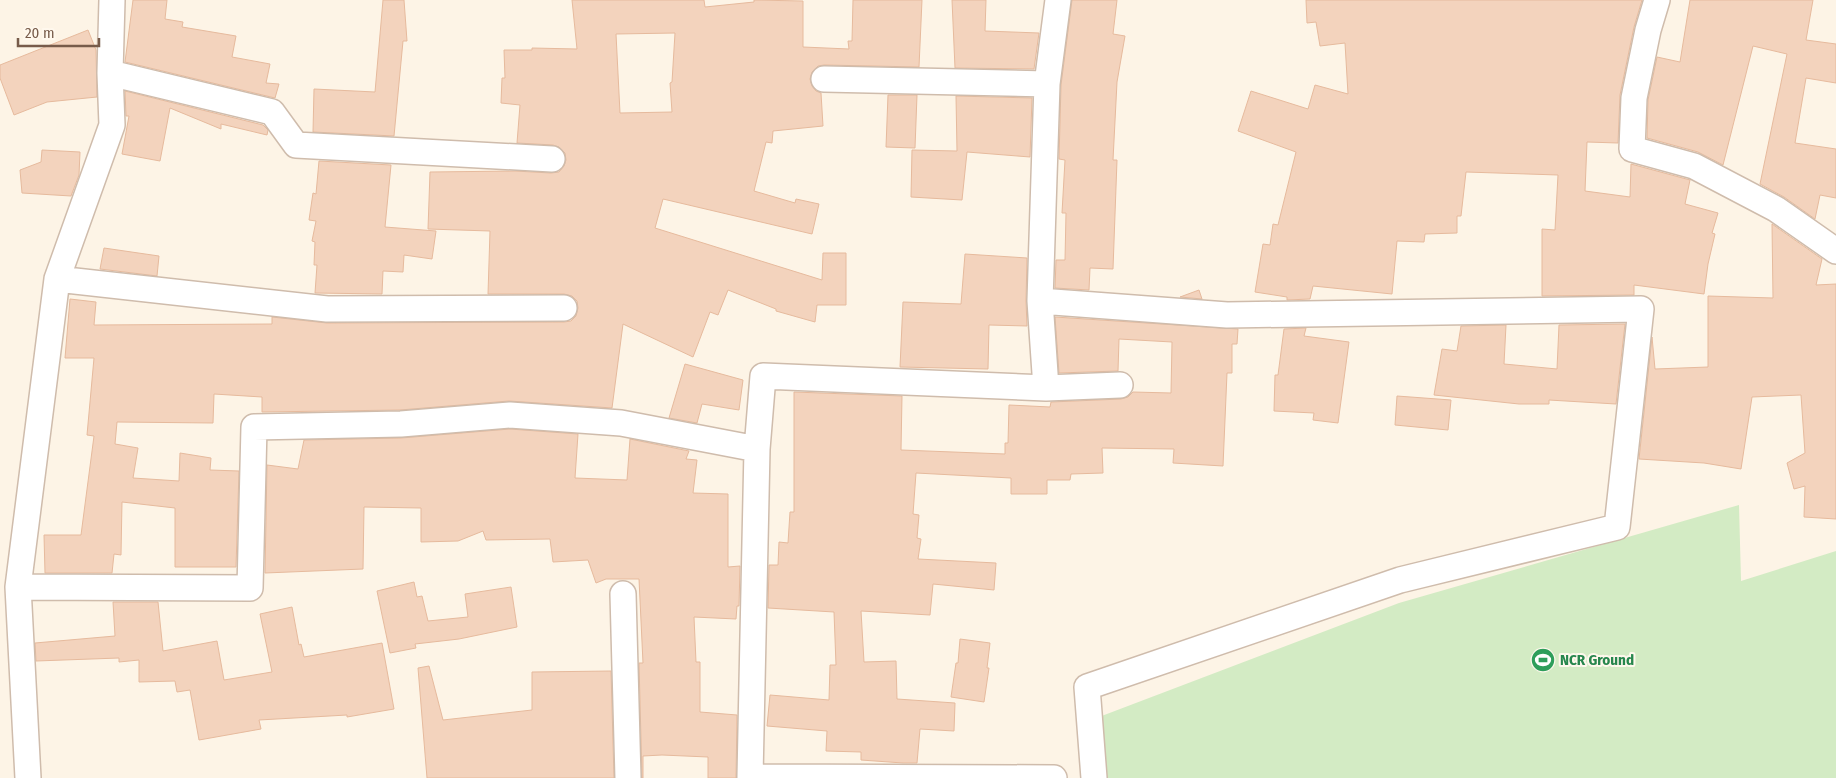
<svg xmlns="http://www.w3.org/2000/svg" width="1836" height="778" font-family="'Fira Sans Condensed',sans-serif">
	<rect width="100%" height="100%" fill="#fdf4e6"/>
	<path fill="#d3ebc4" d="M 1739,505 L 1741,581 L 1836,551 L 1836,778 L 1102,778 L 1099,717 L 1399,603 Z"/>
	<path fill="#f3d3bd" stroke="#e6ba9d" fill-rule="evenodd" d="M 133,0 L 167,0 L 165,19 L 183,22 L 182,27 L 236,36 L 232,57 L 270,64 L 266,83 L 279,84 L 275,98 L 125,62 Z
		M 383,0 L 404,0 L 407,41 L 403,41 L 394,136 L 313,132 L 314,89 L 375,92 Z
		M 572,0 L 704,0 L 705,7 L 754,2 L 754,0 L 803,1 L 803,47 L 849,49 L 848,41 L 852,41 L 853,0 L 922,0 L 919,67 L 824,65 L 818,66 L 812,72 L 810,79 L 812,86 L 816,91 L 821,93 L 823,126 L 773,131 L 772,143 L 766,142 L 754,191 L 795,203 L 796,199 L 819,204 L 812,234 L 663,199 L 655,228 L 822,280 L 823,253 L 846,253 L 846,305 L 817,305 L 815,322 L 776,311 L 776,309 L 728,290 L 718,315 L 710,312 L 693,357 L 623,324 L 612,408 L 509,401 L 400,410 L 262,412 L 262,397 L 214,394 L 213,423 L 117,422 L 115,444 L 138,448 L 133,478 L 179,481 L 180,453 L 211,458 L 210,470 L 239,471 L 236,567 L 175,567 L 175,508 L 122,502 L 121,555 L 114,554 L 112,573 L 45,573 L 44,535 L 81,535 L 94,436 L 87,435 L 94,358 L 65,358 L 70,299 L 96,302 L 94,325 L 272,324 L 272,317 L 327,323 L 564,322 L 571,321 L 576,316 L 578,308 L 577,301 L 572,296 L 564,294 L 488,294 L 490,231 L 428,229 L 430,172 L 515,171 L 551,173 L 559,172 L 564,166 L 566,160 L 565,153 L 559,147 L 553,145 L 517,143 L 520,105 L 501,103 L 502,78 L 505,78 L 504,50 L 532,50 L 532,48 L 577,49 ZM 675,33 L 672,82 L 670,83 L 672,112 L 620,113 L 616,34 Z
		M 952,0 L 986,0 L 985,31 L 1039,33 L 1034,69 L 955,68 Z
		M 1072,0 L 1117,0 L 1113,34 L 1125,36 L 1117,82 L 1113,160 L 1117,160 L 1113,269 L 1090,268 L 1089,290 L 1055,288 L 1056,260 L 1065,260 L 1066,213 L 1062,213 L 1065,160 L 1059,159 L 1061,85 Z
		M 1306,0 L 1642,0 L 1634,27 L 1620,95 L 1618,143 L 1587,142 L 1585,191 L 1630,197 L 1631,164 L 1690,180 L 1685,204 L 1718,213 L 1712,233 L 1715,234 L 1708,264 L 1704,294 L 1634,285 L 1634,295 L 1542,296 L 1542,229 L 1555,230 L 1558,175 L 1466,172 L 1461,216 L 1457,216 L 1457,233 L 1425,234 L 1424,242 L 1397,241 L 1392,294 L 1313,286 L 1310,299 L 1287,300 L 1287,297 L 1255,292 L 1263,244 L 1270,245 L 1273,224 L 1278,225 L 1296,152 L 1238,131 L 1251,91 L 1308,109 L 1315,85 L 1348,94 L 1345,43 L 1320,46 L 1316,22 L 1307,23 Z
		M 1690,0 L 1813,0 L 1806,40 L 1836,44 L 1836,83 L 1806,78 L 1795,143 L 1836,149 L 1836,198 L 1820,195 L 1815,219 L 1784,197 L 1760,184 L 1787,54 L 1753,46 L 1723,165 L 1698,152 L 1647,138 L 1648,100 L 1657,57 L 1680,62 Z
		M 88,30 L 96,50 L 97,97 L 47,102 L 14,115 L 0,78 L 0,65 Z
		M 125,91 L 263,125 L 268,130 L 267,135 L 221,124 L 221,129 L 170,108 L 160,161 L 122,154 L 129,116 L 126,116 Z
		M 888,95 L 917,95 L 915,148 L 886,147 Z
		M 956,96 L 1032,98 L 1030,157 L 967,152 L 962,200 L 911,197 L 912,150 L 957,151 Z
		M 42,150 L 80,152 L 79,175 L 71,196 L 22,193 L 20,170 L 41,162 Z
		M 319,161 L 391,165 L 385,227 L 436,231 L 432,259 L 404,255 L 403,272 L 383,271 L 382,294 L 315,293 L 317,265 L 314,265 L 315,242 L 312,241 L 316,221 L 309,220 L 313,193 L 316,194 Z
		M 1772,224 L 1822,259 L 1816,285 L 1836,284 L 1836,519 L 1804,517 L 1805,486 L 1794,489 L 1787,463 L 1805,453 L 1801,395 L 1752,397 L 1741,469 L 1704,463 L 1639,459 L 1652,337 L 1655,369 L 1708,367 L 1708,296 L 1773,298 Z
		M 104,248 L 159,256 L 157,276 L 100,269 Z
		M 965,254 L 1027,258 L 1026,301 L 1027,326 L 989,325 L 988,369 L 900,367 L 903,302 L 961,304 Z
		M 1199,290 L 1202,299 L 1180,297 Z
		M 1055,317 L 1238,329 L 1237,344 L 1232,344 L 1232,373 L 1227,373 L 1223,466 L 1173,463 L 1174,449 L 1102,448 L 1103,473 L 1071,474 L 1070,480 L 1047,480 L 1047,494 L 1011,494 L 1011,478 L 916,473 L 913,514 L 919,515 L 917,538 L 921,539 L 918,559 L 996,563 L 994,590 L 933,584 L 930,615 L 861,611 L 864,662 L 896,661 L 897,699 L 955,703 L 954,731 L 920,729 L 917,763 L 903,763 L 861,760 L 861,752 L 826,751 L 827,731 L 767,726 L 770,695 L 829,700 L 830,665 L 836,665 L 834,612 L 768,608 L 769,565 L 778,565 L 779,542 L 788,543 L 790,512 L 794,512 L 794,392 L 902,396 L 901,450 L 1005,454 L 1005,443 L 1008,443 L 1009,405 L 1050,407 L 1051,402 L 1121,399 L 1128,397 L 1133,392 L 1171,393 L 1172,342 L 1119,339 L 1118,371 L 1059,373 Z
		M 1625,324 L 1616,404 L 1549,400 L 1549,404 L 1519,404 L 1434,395 L 1442,349 L 1457,351 L 1461,326 L 1506,325 L 1504,364 L 1557,369 L 1559,325 Z
		M 1306,328 L 1304,336 L 1349,342 L 1338,423 L 1313,420 L 1314,413 L 1274,411 L 1275,375 L 1278,375 L 1284,329 Z
		M 685,364 L 743,380 L 739,410 L 702,404 L 697,423 L 669,418 Z
		M 1397,396 L 1451,400 L 1448,430 L 1395,425 Z
		M 510,429 L 578,434 L 575,478 L 627,480 L 630,439 L 689,451 L 686,459 L 697,460 L 693,493 L 728,494 L 728,567 L 740,566 L 739,606 L 737,606 L 736,619 L 694,617 L 696,662 L 700,662 L 700,712 L 737,715 L 736,778 L 708,778 L 708,757 L 662,755 L 643,756 L 643,778 L 642,778 L 639,663 L 643,663 L 639,579 L 606,579 L 596,583 L 588,560 L 553,562 L 550,539 L 486,540 L 483,531 L 458,541 L 421,542 L 421,508 L 364,507 L 363,569 L 265,573 L 267,465 L 298,469 L 304,440 L 401,438 Z
		M 414,582 L 417,597 L 422,596 L 428,621 L 468,617 L 465,594 L 511,587 L 517,627 L 459,639 L 415,644 L 416,648 L 390,653 L 377,591 Z
		M 113,602 L 158,602 L 163,651 L 217,641 L 224,680 L 272,672 L 260,614 L 292,607 L 299,645 L 301,644 L 304,657 L 382,643 L 394,709 L 347,717 L 347,715 L 259,720 L 261,729 L 199,740 L 190,690 L 177,692 L 175,681 L 139,682 L 139,660 L 119,662 L 119,658 L 36,661 L 35,643 L 115,636 Z
		M 960,639 L 990,643 L 987,668 L 989,668 L 984,702 L 951,697 L 956,663 L 958,663 Z
		M 429,666 L 443,720 L 532,710 L 532,672 L 611,671 L 614,778 L 427,778 L 418,668 Z"/>
	<g fill="none" stroke-linecap="round" stroke-linejoin="round">
		<g stroke="#cfbcac" stroke-width="28">
			<path id="minor" d="M 1657,0 L 1648,30 L 1634,98 L 1632,149 L 1694,166 L 1776,209 L 1836,251
				M 110,73 L 272,112 L 296,145 L 552,159
				M 824,79 L 1047,84
				M 57,279 L 327,309 L 564,308
				M 1040,301 L 1227,315 L 1641,309 L 1617,527 L 1400,580 L 1087,687 L 1094,778
				M 1046,388 L 1040,301 L 1047,84 L 1058,0
				M 18,587 L 250,588 L 254,427 L 401,424 L 510,415 L 621,423 L 757,449
				M 623,594 L 628,778
				M 28,778 L 18,587 L 57,279 L 112,125 L 110,73 L 112,0
				M 1054,778 L 750,777 L 757,449 L 763,376 L 1046,388 L 1120,385"/>
		</g>
		<use href="#minor" stroke="#fff" stroke-width="25"/>
	</g>
	<defs>
		<g id="stadium-disc" transform="scale(1.25)"><circle r="9.5" fill="#2e9e5b" stroke="#fff8ed"/><path d="M0-5a6.5 5 0 1 0 0 10a6.5 5 0 1 0 0-10ZM-3.5-1.8h7v3.6h-7Z" fill="#fff"/></g>
	</defs>
	<g fill-rule="evenodd">
		<use href="#stadium-disc" x="1543" y="660"/>
	</g>
	<g text-anchor="middle" stroke-width="4" stroke-linejoin="round" paint-order="stroke">
		<g font-size="15" font-weight="bold" fill="#27864d" stroke="#fff8ed" text-anchor="start">
			<text x="1560" y="665">NCR Ground</text>
		</g>
	</g>
	<path d="M18 38v8h81v-8" fill="none" stroke="#775b4a" stroke-width="2.5"/>
	<text x="25" y="38" font-size="15" fill="#775b4a" stroke="#fff8ed" stroke-width="4" paint-order="stroke">20 m</text>
</svg>
